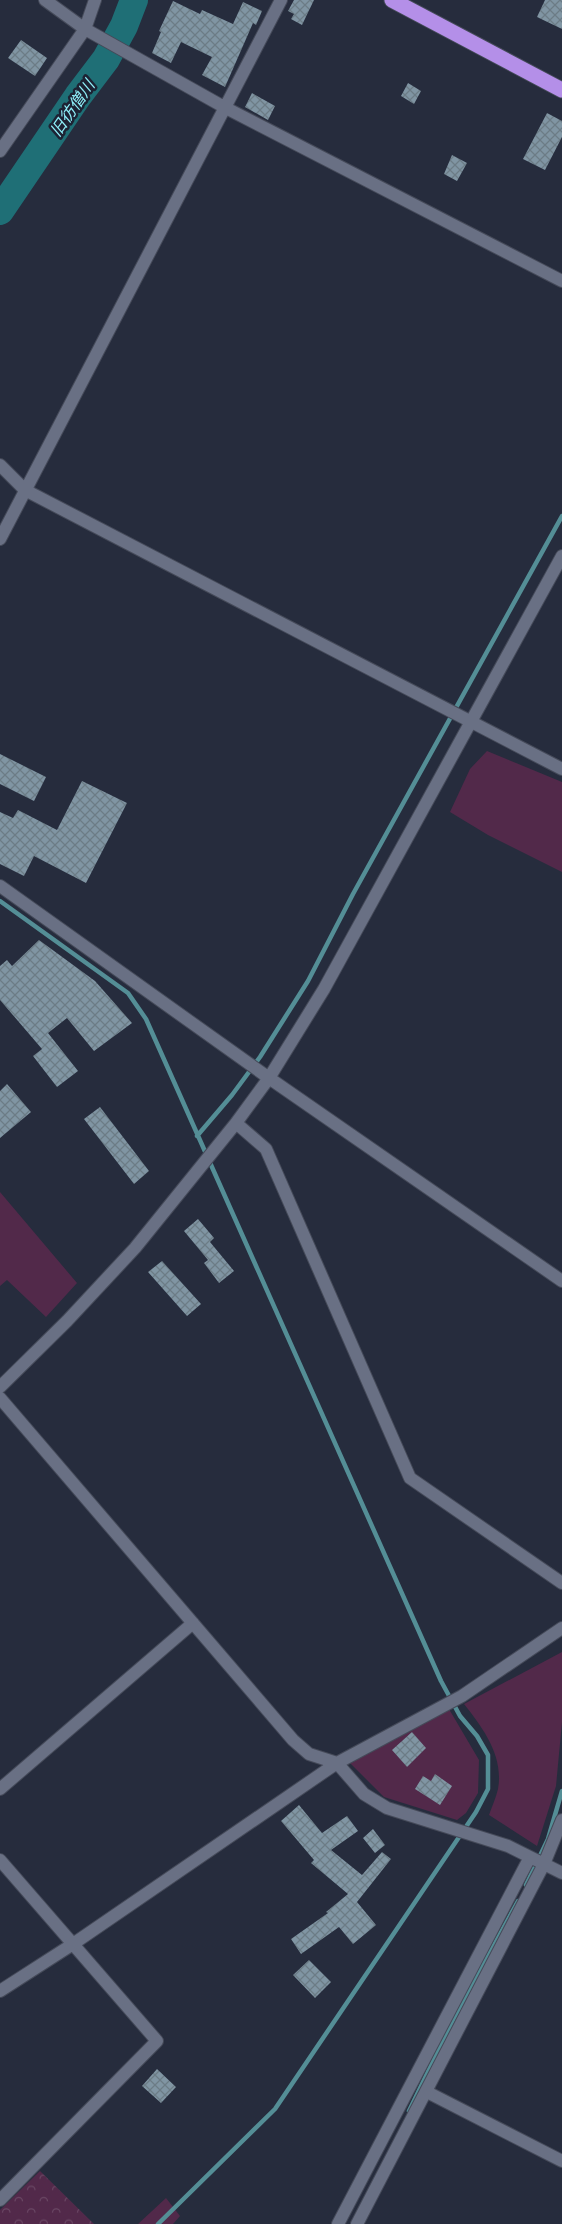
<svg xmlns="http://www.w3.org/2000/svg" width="562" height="2224" font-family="'IBM Plex Serif','Noto Sans JP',serif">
	<defs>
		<pattern id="forest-crowns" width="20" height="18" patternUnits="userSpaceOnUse" patternTransform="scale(1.25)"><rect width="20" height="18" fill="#52294a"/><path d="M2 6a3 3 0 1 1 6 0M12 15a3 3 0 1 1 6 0" fill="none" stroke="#6a4764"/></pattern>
		<pattern id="building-cross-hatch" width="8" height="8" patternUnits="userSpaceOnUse" patternTransform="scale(1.25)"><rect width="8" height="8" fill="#8095a3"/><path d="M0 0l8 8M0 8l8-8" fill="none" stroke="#6c7c86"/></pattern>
	</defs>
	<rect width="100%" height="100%" fill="#262c3d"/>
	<path fill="#52294a" d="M 487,751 L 562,782 L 562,872 L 488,835 L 450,812 L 470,769 Z
		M 0,1192 L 77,1283 L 46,1317 L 7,1280 L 0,1286 Z
		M 562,1652 L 562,1722 L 556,1786 L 537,1846 L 489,1815 C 492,1806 496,1798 498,1789 C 504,1756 483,1728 464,1704 Z
		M 446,1704 L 479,1760 L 478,1793 L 466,1813 L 457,1820 L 384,1797 L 350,1763 Z
		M 166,2198 L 180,2216 L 173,2224 L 138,2224 Z"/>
	<path fill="url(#forest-crowns)" d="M 40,2171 L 94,2224 L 0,2224 L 0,2210 Z"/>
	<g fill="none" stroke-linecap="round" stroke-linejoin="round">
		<path stroke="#548e96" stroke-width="4.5" d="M 0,901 L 128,993 L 146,1019 L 441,1681 L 460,1716 L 477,1736 L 488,1755 L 488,1789 L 476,1812 L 275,2109 L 158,2224
			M 197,1136 L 232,1095 L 260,1057 L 308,981 L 353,894 L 562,516
			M 526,1885 L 548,1839 L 562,1791
			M 409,2111 L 453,2020 L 518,1901"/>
		<path stroke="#1f6f76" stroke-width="28" d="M 0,211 L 78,96 L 106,59 L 124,26 L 134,0"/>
	</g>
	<path fill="url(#building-cross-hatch)" d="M 294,0 L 314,0 L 302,25 L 291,19 L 294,14 L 288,11 Z
		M 545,0 L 562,0 L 562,29 L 537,17 Z
		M 173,1 L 200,14 L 202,10 L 233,24 L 243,2 L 262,11 L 256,25 L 253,23 L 225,87 L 202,75 L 212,57 L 181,42 L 171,63 L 152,53 L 161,32 L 159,31 Z
		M 21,40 L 47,58 L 35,76 L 8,58 Z
		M 408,83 L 421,91 L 414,104 L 401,96 Z
		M 252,93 L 275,106 L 268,120 L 245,107 Z
		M 547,113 L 562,121 L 562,137 L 545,170 L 523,159 Z
		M 452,155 L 467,163 L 457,181 L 444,174 Z
		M 0,754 L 46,777 L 34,801 L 0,784 Z
		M 82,781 L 127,803 L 86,883 L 34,856 L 24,876 L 0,864 L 0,812 L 13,818 L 18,810 L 57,830 Z
		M 39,940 L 95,981 L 132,1023 L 94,1051 L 67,1018 L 48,1033 L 78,1071 L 57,1087 L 33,1056 L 42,1049 L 0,1000 L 0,966 L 7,960 L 12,966 Z
		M 7,1084 L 31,1112 L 0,1138 L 0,1091 Z
		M 100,1107 L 149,1171 L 134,1184 L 84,1119 Z
		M 198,1219 L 214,1238 L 210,1242 L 234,1271 L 219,1283 L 204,1263 L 208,1260 L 184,1231 Z
		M 162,1261 L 201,1304 L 187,1316 L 148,1272 Z
		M 412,1732 L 426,1748 L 407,1767 L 392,1750 Z
		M 435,1774 L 452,1786 L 440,1805 L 415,1789 L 423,1776 L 431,1781 Z
		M 299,1805 L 322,1833 L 347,1816 L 358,1831 L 331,1850 L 362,1875 L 382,1852 L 391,1859 L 357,1902 L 376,1925 L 353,1944 L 339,1927 L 301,1954 L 291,1939 L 328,1913 L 326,1912 L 348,1894 L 311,1863 L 314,1860 L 281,1821 Z
		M 373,1829 L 385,1845 L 375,1853 L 363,1838 Z
		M 309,1960 L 331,1982 L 315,1998 L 293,1975 Z
		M 157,2069 L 176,2087 L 161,2103 L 142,2086 Z"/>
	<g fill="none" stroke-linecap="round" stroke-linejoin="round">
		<g stroke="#454a59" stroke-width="14">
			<path id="minor" d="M 45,0 L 85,29 L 224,107 L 562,281
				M 0,151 L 85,29 L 95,0
				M 0,465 L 25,490 L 562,769
				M 0,539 L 281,0
				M 0,886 L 269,1078 L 562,1281
				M 236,1123 L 266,1149 L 410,1478 L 562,1583
				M 0,1387 L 67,1321 L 135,1248 L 236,1123 L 269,1078 L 324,989 L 562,556
				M 0,1398 L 293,1740 L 309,1754 L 337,1763 L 364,1794 L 387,1808 L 508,1846 L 562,1873
				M 0,1789 L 193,1623
				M 0,1860 L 157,2041 L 0,2200
				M 0,1991 L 73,1944 L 337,1763 L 462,1696 L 562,1628
				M 427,2092 L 562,2161
				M 338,2224 L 530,1857
				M 357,2224 L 544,1864 L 562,1820"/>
		</g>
		<g stroke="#454a59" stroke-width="17">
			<path id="highway" d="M 392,0 L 562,90"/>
		</g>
		<use href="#minor" stroke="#697084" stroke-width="12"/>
		<use href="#highway" stroke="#b48fe8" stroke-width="15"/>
	</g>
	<g text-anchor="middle" stroke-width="5" stroke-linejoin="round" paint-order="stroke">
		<g font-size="16" font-style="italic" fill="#8ff0fa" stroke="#1d2233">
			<text transform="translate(72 108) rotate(-55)" y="6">旧彷僧川</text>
		</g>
	</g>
</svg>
